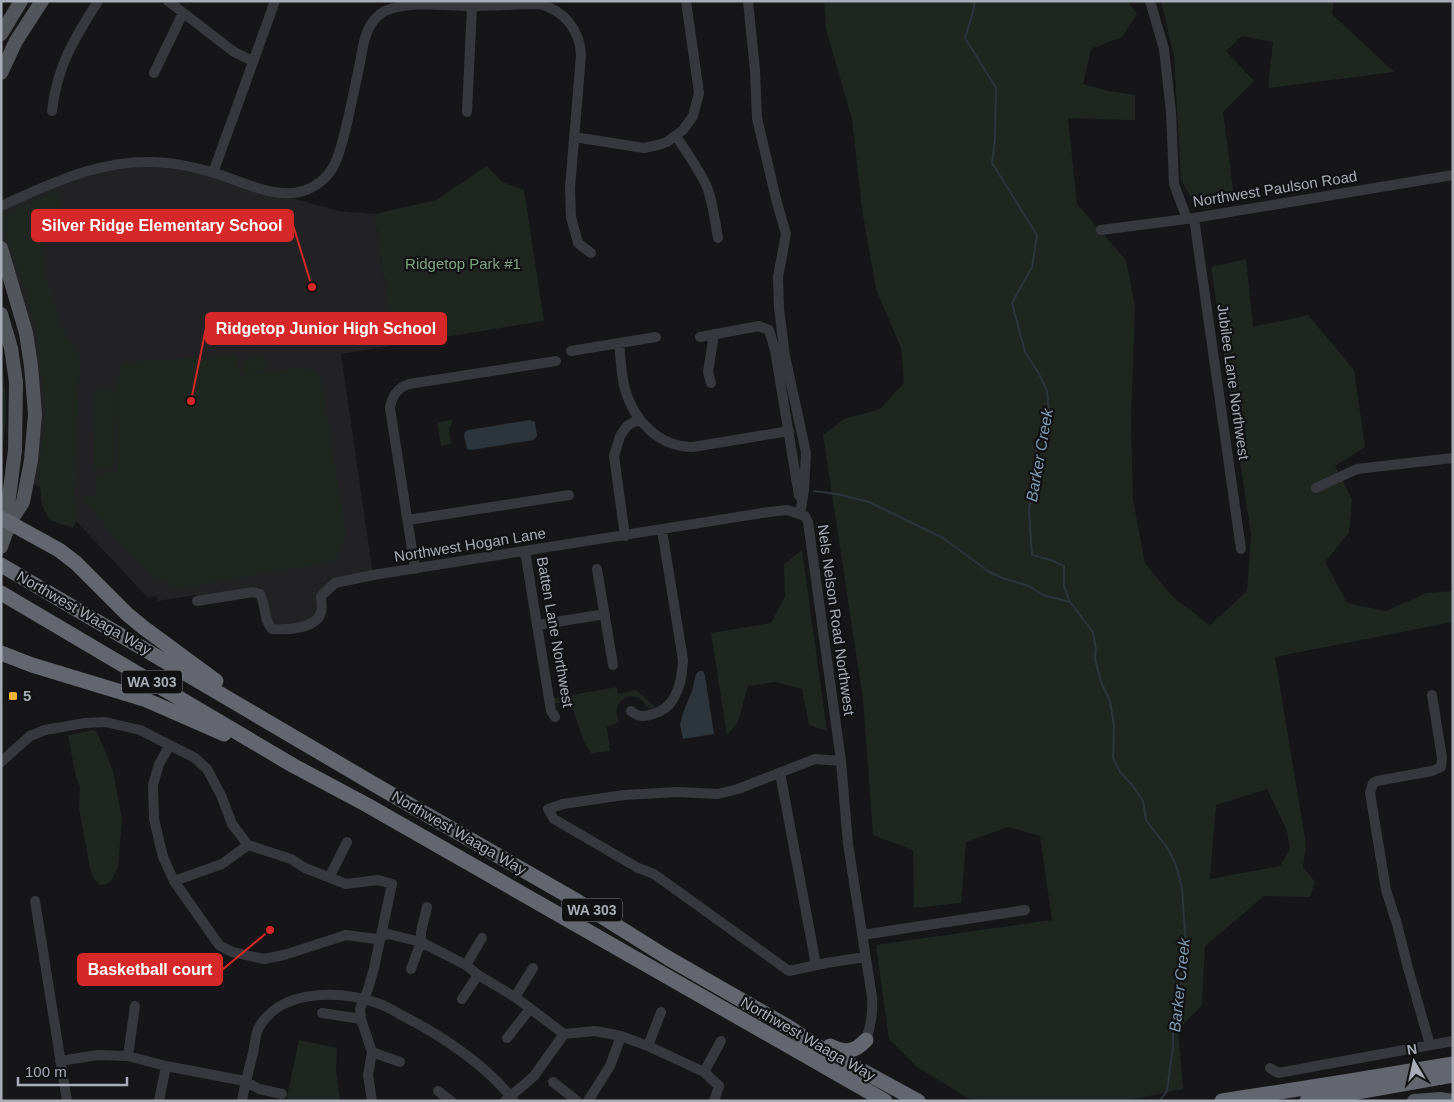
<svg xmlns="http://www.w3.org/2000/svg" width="1454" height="1102" font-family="Helvetica,sans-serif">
	<rect width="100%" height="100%" fill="#161618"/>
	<path fill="#222225" d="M 168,163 L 339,211 L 374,214 L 395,345 L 341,354 L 373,575 L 331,585 L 317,620 L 272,629 L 260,594 L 197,601 L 196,595 L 158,601 L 157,596 L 148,598 L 61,505 L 49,490 L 27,482 L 33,389 L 1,248 L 1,206 L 75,174 Z"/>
	<path fill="#1e261f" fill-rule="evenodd" d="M 824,1 L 1127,1 L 1137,14 L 1122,37 L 1091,49 L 1083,84 L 1108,91 L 1135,95 L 1135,120 L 1068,118 L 1077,204 L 1126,260 L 1135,307 L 1131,420 L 1133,500 L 1145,563 L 1173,597 L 1210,625 L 1247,591 L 1251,534 L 1211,267 L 1246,259 L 1253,327 L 1308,315 L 1354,370 L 1365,447 L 1335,466 L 1352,499 L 1349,533 L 1325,562 L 1347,603 L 1386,611 L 1426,593 L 1453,591 L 1453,622 L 1275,657 L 1306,845 L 1303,867 L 1315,882 L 1310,897 L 1264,896 L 1205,946 L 1202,1005 L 1178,1030 L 1183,1089 L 1125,1101 L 987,1101 L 968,1098 L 917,1067 L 889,1039 L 876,945 L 1052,920 L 1040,836 L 1008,827 L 966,842 L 961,903 L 914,908 L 913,850 L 873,835 L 863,699 L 823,435 L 844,419 L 880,409 L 904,383 L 901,348 L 876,289 L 862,209 L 852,119 L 826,29 ZM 1267,789 L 1287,831 L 1290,849 L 1280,866 L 1210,879 L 1216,805 Z
		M 1161,1 L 1334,1 L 1332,14 L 1394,72 L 1268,88 L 1273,42 L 1242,36 L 1226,51 L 1254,81 L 1223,112 L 1234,196 L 1196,206 L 1181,180 L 1174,57 Z
		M 487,166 L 502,182 L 524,190 L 544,321 L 395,345 L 374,214 L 436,200 Z
		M 56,191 L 64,208 L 48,222 L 41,241 L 46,273 L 60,326 L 73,343 L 80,358 L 74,496 L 80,512 L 73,528 L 49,520 L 42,505 L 39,472 L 45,414 L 38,343 L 26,294 L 1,220 L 4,216 Z
		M 237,355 L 240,376 L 303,367 L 313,371 L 322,381 L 346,535 L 340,552 L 331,562 L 177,589 L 153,576 L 133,557 L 80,497 L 95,497 L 96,474 L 117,471 L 116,384 L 122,362 Z
		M 260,355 L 268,362 L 261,372 L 243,374 L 242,366 L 246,358 Z
		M 1,358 C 6,393 9,417 1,452 Z
		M 95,389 L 115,389 L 114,469 L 94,469 Z
		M 453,420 L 449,429 L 451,444 L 441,446 L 437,422 Z
		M 802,550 L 827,731 L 809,725 L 802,689 L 775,682 L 748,686 L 738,722 L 727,735 L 711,633 L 771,623 L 785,597 L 784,564 Z
		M 617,687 L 618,694 L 636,690 L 656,707 L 651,709 L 646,706 C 636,686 608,700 619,722 L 607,727 L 610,751 L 591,753 L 584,742 L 572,707 L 566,703 L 554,703 L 554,698 Z
		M 94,730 L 98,734 L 113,771 L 122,819 L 118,867 L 111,881 L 107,884 L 100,885 L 94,879 L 90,868 L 79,808 L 80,787 L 76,777 L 68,735 Z
		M 299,1040 L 337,1048 L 336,1070 L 340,1101 L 286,1101 Z"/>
	<path fill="#2c353c" d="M 530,420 L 535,422 L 537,436 L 533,440 L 471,450 L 467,449 L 464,436 L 465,432 L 468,430 Z
		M 699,671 L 703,671 L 705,676 L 714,734 L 683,739 L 680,724 L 683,713 L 692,691 L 696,674 Z"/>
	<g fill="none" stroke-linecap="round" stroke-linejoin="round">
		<path stroke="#2c353c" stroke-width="2" d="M 974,1 C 976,9 967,29 965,38 L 996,88 L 995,139 L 992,163 L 1037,235 L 1032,267 L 1012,303 L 1025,352 L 1039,374 L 1047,391 L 1049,412 L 1036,452 L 1029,511 L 1032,555 L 1051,560 L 1064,566 L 1064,586 L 1070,602 L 1093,632 L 1096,650 L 1095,659 L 1101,682 L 1110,701 L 1114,726 L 1113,758 L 1120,772 L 1133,786 L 1143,801 L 1146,820 L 1168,849 L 1176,865 L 1182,888 L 1186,950 L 1173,1029 L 1173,1046 L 1167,1091 L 1161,1099
			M 814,491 L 837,494 L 869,502 L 943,538 L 988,571 L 1002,578 L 1029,586 L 1043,595 L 1070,602"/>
		<path stroke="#37383d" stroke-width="10" d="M 168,1 L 234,52 L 253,61
			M 748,1 L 755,70 L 757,118 L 776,199 L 786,234 L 778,277 L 779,308 L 785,356 L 806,453 L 804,490 L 800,514
			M 1150,1 L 1164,49 L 1171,112 L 1174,184 L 1187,219
			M 154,73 L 183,13
			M 52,111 C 57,66 74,39 98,1
			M 467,112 L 472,6
			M 676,136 C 687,153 699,169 707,187 C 713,203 715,221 718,238
			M 574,137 L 644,148 L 658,145 L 667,142 L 683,130 L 693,116 L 699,93 L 686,1
			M 213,173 L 275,1
			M 1,206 C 54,182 107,156 167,163 C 183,164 200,169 215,173 C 240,181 277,200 303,191 C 338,179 340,150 348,119 C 352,100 356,82 360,63 C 363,44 366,21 385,11 C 411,0 444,6 471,6 C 494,6 517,4 539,4 C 564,10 580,30 581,55 L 570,188 L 571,217 L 578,243 L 591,253
			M 1194,218 L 1241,549
			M 1101,230 L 1194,218 L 1453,175
			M 700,337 L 759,326 L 769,330 L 775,350 L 799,496
			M 619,344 C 621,359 621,375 625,389 C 634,421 659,447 693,447 L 789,431
			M 571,351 L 656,337
			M 711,383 L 708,372 L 714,334
			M 1316,488 L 1357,469 L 1453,458
			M 408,520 L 569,495
			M 625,536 L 614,456 L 620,436 L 627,426 L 639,419
			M 525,551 L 551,711 L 555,717
			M 415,569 L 390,408 C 392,396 397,388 409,384 L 556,361
			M 597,569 L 613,665
			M 197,601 L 253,592 L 260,594 C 266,605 263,619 272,629 C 286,630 317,629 321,612 C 323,608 321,601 321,596 L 335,583 L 373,575 L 769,512 L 787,510 L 805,516 L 808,522 L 841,761 L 848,844 L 872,997 C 873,1012 871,1026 866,1040
			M 538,625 L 605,614
			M 631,711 C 638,717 644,717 653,714 C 677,708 682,682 683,660 L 662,530
			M 170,745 L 159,764 L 153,785 L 154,819 L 163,857 L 174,881 L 219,945 L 232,952 L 264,959 L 284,955 L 346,935 L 376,939 L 388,934 L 421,942 L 466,965 L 478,975 L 515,997 L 564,1034
			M 841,761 L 815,759 L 738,789 L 718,794 L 677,792 L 624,795 L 563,804 L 548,809 L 554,819 L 638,868 L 654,874 L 789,971 L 826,963 L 865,957
			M 1,762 L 30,736 L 45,730 L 85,723 L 105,722 L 140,730 L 195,758 L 207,769 L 221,795 L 232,824 L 248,845 L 291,859 L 305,868 L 346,884 L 378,880 L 392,884 L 374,968 L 368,989 L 360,1009 L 361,1019 L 372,1052 L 368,1075 L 372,1101
			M 780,773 L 816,965
			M 330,876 L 347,842
			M 174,881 L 222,864 L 248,845
			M 35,901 L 67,1101
			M 862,935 L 1025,910
			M 466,965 L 482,938
			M 411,969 L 421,942 L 421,932 L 427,907
			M 515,997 L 533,968
			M 462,999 L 478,975
			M 322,1013 L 361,1019
			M 564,1034 L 595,1031 L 621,1036 L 648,1046 L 704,1072 L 719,1086 L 714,1101
			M 507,1038 L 530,1009
			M 1430,1045 L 1408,968 L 1397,924 L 1386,890 L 1370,793 L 1373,783 L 1377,781 L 1432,771 L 1441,767 L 1442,758 L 1432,695
			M 648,1046 L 661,1012
			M 372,1052 L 400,1062
			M 128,1056 L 135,1006
			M 60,1061 L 98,1055 L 128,1056 L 166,1066 L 245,1081 L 259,1089 L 282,1094
			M 1270,1068 L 1278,1073 L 1453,1041
			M 704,1072 L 721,1041
			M 553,1082 L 577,1101
			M 438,1091 L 451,1101
			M 159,1101 L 166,1066
			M 242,1101 C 245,1084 249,1069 253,1053 C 255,1045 255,1034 259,1027 C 282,988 342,990 380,1004 C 388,1007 396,1012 403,1016 C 441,1035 489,1067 514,1101
			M 505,1101 L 534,1076 L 564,1034
			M 588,1101 L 610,1066 L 621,1036"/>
		<path stroke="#53555c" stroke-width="14" d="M 1,34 L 21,1
			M 1,73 L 16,41 L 42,1
			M 1,248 L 26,333 L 31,366 L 35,414 L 31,460 L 23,502 L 10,522 L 1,547
			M 1,314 L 11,348 L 16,382 L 15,450 L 8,505 L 10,522
			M 1414,1101 L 1440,1099 L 1453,1101"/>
		<path stroke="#63666e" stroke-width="15" d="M 1,518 L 59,550 L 76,563 L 127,614 L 144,628 L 216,681
			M 1,565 L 377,786 L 577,901 L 668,958 L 790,1028 L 815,1045 L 918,1101
			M 1,593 L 294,766 L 367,805 L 885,1101
			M 1,653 L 32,665 L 144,699 L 224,734
			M 830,1046 C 845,1053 854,1053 866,1040
			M 1222,1101 L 1350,1081 L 1453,1064
			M 1307,1101 L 1453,1075"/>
	</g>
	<rect fill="#f2b134" stroke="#111113" stroke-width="2" x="8" y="691" width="10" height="10" rx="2.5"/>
	<g text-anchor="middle" stroke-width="4.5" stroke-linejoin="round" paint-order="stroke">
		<g fill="#111113" stroke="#7b7e86" stroke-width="1">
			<rect x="122" y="670.5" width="60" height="23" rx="4"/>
			<rect x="562" y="898.5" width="60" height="23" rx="4"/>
		</g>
		<g font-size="14" font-weight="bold" fill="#a8adb8">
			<text x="152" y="687">WA 303</text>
			<text x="592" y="915">WA 303</text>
		</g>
		<g font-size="15" fill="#a8adb8" stroke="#111113">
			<text transform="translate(1275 189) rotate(-9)" y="5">Northwest Paulson Road</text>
			<text transform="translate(1233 382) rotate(82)" y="5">Jubilee Lane Northwest</text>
			<text transform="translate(470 545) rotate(-9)" y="5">Northwest Hogan Lane</text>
			<text transform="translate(84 613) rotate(30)" y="5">Northwest Waaga Way</text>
			<text transform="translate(836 620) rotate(82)" y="5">Nels Nelson Road Northwest</text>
			<text transform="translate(555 632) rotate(80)" y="5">Batten Lane Northwest</text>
			<text transform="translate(459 833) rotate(30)" y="5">Northwest Waaga Way</text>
			<text transform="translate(808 1039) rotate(30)" y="5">Northwest Waaga Way</text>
		</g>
		<g font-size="15" fill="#7fa381" stroke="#111113">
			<text x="463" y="269">Ridgetop Park #1</text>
		</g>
		<g font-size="15" font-weight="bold" fill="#a8adb8" stroke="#111113" text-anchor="start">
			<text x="23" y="701">5</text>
		</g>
		<g font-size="16" font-style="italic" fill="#7f9bb3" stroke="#111113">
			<text transform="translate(1039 455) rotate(-80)" y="6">Barker Creek</text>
			<text transform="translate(1179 985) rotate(-84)" y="6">Barker Creek</text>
		</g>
	</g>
	<path fill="none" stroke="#d62828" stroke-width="2" d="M312 287L293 225M191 401L206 328M270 930L222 970"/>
	<g fill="#d62828" stroke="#111113" stroke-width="2">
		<circle cx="312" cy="287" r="5"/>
		<circle cx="191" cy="401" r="5"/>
		<circle cx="270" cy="930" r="5"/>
	</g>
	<g fill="#d62828" stroke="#d62828" stroke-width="2">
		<rect x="32" y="210" width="261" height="31" rx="5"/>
		<rect x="206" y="313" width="240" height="31" rx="5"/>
		<rect x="78" y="954" width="144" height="31" rx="5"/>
	</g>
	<g font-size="16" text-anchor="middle" font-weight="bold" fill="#fff">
		<text x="162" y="231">Silver Ridge Elementary School</text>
		<text x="326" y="334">Ridgetop Junior High School</text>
		<text x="150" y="975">Basketball court</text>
	</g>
	<rect width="1454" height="1102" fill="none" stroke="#a8adb8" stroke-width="5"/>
	<g transform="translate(1414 1062) rotate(351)" stroke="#111113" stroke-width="4" paint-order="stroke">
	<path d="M0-4L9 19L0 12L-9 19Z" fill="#a8adb8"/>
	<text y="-8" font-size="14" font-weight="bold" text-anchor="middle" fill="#a8adb8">N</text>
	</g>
	<path d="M18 1077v8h109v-8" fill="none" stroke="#a8adb8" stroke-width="2.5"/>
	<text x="25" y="1077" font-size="15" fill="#a8adb8" stroke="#111113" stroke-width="4" paint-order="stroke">100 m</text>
</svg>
